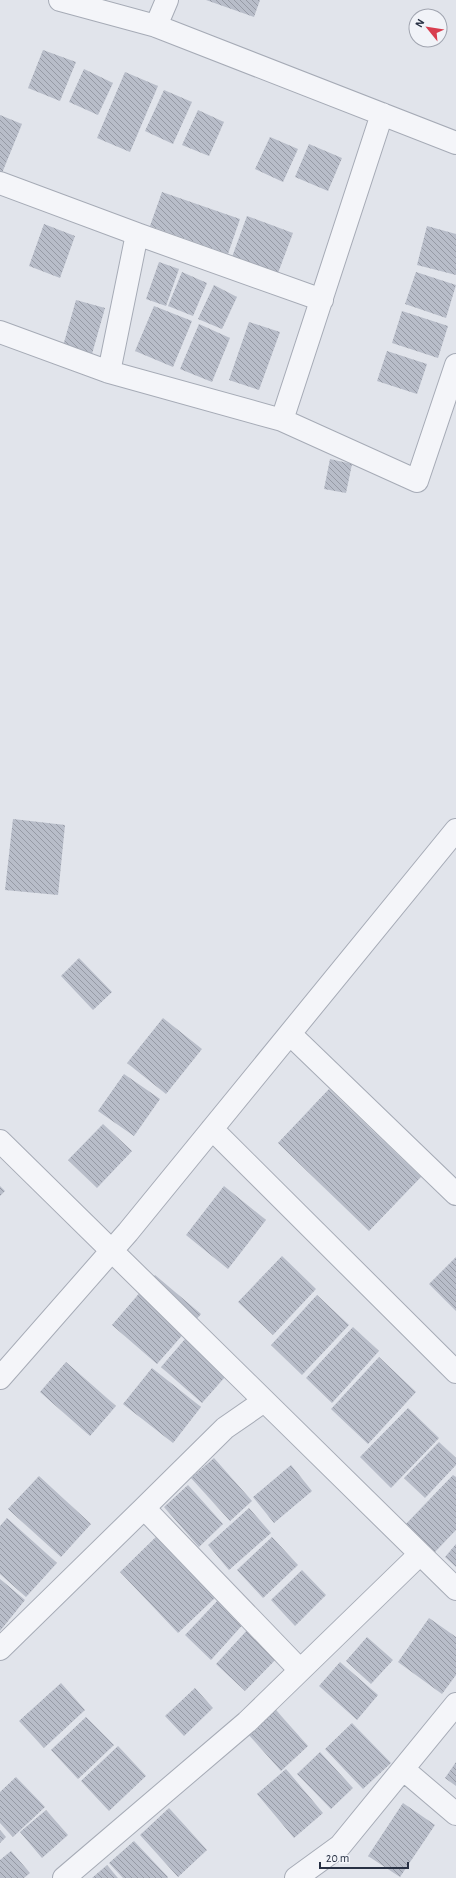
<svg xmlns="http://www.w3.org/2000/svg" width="456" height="1878" font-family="'Alegreya Sans',sans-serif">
	<defs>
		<pattern id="building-back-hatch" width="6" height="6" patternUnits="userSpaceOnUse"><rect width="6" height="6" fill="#b8bdc9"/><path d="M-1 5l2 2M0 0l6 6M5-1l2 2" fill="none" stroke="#969aa5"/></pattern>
	</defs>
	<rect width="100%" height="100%" fill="#e1e4eb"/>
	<path fill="url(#building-back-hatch)" d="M 206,0 L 260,0 L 254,17 Z
		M 43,50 L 76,62 L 60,101 L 28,88 Z
		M 84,69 L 113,83 L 98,115 L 69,102 Z
		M 125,72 L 158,86 L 130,152 L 97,138 Z
		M 164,90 L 192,102 L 173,144 L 145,131 Z
		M 198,110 L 224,122 L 209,156 L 182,145 Z
		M 0,115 L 22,124 L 2,173 L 0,172 Z
		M 270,137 L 298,149 L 283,182 L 255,169 Z
		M 309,144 L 342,158 L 328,191 L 295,177 Z
		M 162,192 L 240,219 L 228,254 L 150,226 Z
		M 247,216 L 293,233 L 278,273 L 232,257 Z
		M 44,224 L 75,236 L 60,278 L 29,266 Z
		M 427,226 L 456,234 L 456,275 L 417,265 Z
		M 159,262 L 179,269 L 166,306 L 146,299 Z
		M 182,272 L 207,283 L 193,316 L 168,306 Z
		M 416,272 L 456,285 L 446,318 L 405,304 Z
		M 214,285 L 237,297 L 222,329 L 198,319 Z
		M 76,300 L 105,308 L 92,354 L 63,346 Z
		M 154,306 L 192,321 L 173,367 L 135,351 Z
		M 402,311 L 448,326 L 438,358 L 392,343 Z
		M 249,322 L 280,332 L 259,390 L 229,380 Z
		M 199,324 L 230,338 L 212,382 L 180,369 Z
		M 387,351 L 427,364 L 417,394 L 377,381 Z
		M 330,459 L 352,464 L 346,493 L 324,489 Z
		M 13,819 L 65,825 L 58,895 L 5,890 Z
		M 79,958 L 112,992 L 93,1010 L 61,976 Z
		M 163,1018 L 202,1049 L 166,1094 L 127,1063 Z
		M 124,1074 L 160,1099 L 134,1136 L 98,1111 Z
		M 329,1089 L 421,1177 L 369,1231 L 278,1143 Z
		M 103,1124 L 132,1151 L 97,1188 L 68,1160 Z
		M 0,1186 L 5,1191 L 0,1196 Z
		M 224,1186 L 266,1220 L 228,1269 L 186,1235 Z
		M 282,1256 L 316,1289 L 273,1335 L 238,1302 Z
		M 456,1257 L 456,1311 L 429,1284 Z
		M 155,1275 L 201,1314 L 157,1364 L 112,1325 Z
		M 317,1295 L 349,1325 L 302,1375 L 271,1345 Z
		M 353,1327 L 379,1351 L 332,1403 L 306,1378 Z
		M 192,1331 L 233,1368 L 202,1403 L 161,1367 Z
		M 379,1357 L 416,1392 L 368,1444 L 331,1409 Z
		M 66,1362 L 116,1406 L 90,1436 L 40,1392 Z
		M 152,1368 L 201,1407 L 173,1443 L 123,1404 Z
		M 408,1408 L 439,1438 L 391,1488 L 360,1457 Z
		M 439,1442 L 456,1458 L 456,1465 L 425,1498 L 404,1478 Z
		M 214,1458 L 252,1501 L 230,1521 L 191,1478 Z
		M 291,1465 L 312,1491 L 274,1523 L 253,1497 Z
		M 453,1475 L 456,1477 L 456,1530 L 434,1553 L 405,1525 Z
		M 39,1476 L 91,1524 L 61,1557 L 8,1509 Z
		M 188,1485 L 223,1524 L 199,1547 L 164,1507 Z
		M 249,1508 L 271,1533 L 229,1570 L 208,1545 Z
		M 7,1518 L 57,1563 L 26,1597 L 0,1574 L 0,1526 Z
		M 159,1534 L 218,1595 L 178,1633 L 120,1572 Z
		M 272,1537 L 298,1565 L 263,1598 L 237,1570 Z
		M 456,1544 L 456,1567 L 445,1557 Z
		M 302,1570 L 326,1595 L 295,1626 L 271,1600 Z
		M 0,1579 L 25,1600 L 0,1631 Z
		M 221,1597 L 246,1621 L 211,1660 L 185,1635 Z
		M 429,1618 L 456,1637 L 456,1675 L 442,1694 L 398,1662 Z
		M 250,1627 L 280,1655 L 245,1691 L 216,1664 Z
		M 367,1637 L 393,1660 L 371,1684 L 346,1661 Z
		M 340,1662 L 378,1695 L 357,1720 L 319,1686 Z
		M 61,1683 L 85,1710 L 44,1748 L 19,1721 Z
		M 195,1688 L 213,1708 L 184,1736 L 165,1716 Z
		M 275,1709 L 308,1746 L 281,1771 L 247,1733 Z
		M 86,1717 L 114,1745 L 78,1779 L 51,1750 Z
		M 352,1723 L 391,1763 L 363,1789 L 325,1749 Z
		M 118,1746 L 146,1776 L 109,1811 L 81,1781 Z
		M 320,1752 L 353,1788 L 331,1809 L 297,1774 Z
		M 456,1762 L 456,1786 L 445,1778 Z
		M 286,1769 L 323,1813 L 294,1838 L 257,1794 Z
		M 16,1777 L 45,1807 L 13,1837 L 0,1823 L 0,1792 Z
		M 403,1803 L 435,1825 L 400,1877 L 368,1856 Z
		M 169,1808 L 207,1850 L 178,1877 L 140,1835 Z
		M 46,1810 L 68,1835 L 42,1858 L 20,1832 Z
		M 0,1830 L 6,1837 L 0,1843 Z
		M 134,1841 L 168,1877 L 167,1878 L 123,1878 L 109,1863 Z
		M 11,1851 L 30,1873 L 24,1878 L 0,1878 L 0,1860 Z
		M 107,1865 L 118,1878 L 92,1878 Z"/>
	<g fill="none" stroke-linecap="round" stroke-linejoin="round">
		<g stroke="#a6abb6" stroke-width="24">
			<path id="minor" d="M 60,0 L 156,26 L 456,143
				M 156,26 L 167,0
				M 0,183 L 137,234 L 109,372 L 0,332
				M 137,234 L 322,300
				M 109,372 L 282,420 L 382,114
				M 282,420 L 417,481 L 456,365
				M 290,1034 L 456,1194
				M 212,1129 L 456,1372
				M 0,1141 L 456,1589
				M 0,1378 L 128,1232 L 456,830
				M 264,1401 L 225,1428 L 144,1508 L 300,1670
				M 0,1649 L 144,1508
				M 403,1769 L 456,1814
				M 64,1878 L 247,1722 L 420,1554
				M 296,1878 L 340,1846 L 456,1704"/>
		</g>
		<use href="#minor" stroke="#f4f5f9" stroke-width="22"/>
	</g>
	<g transform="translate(428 28) rotate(300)"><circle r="19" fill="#f1f3f8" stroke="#a1a5b0"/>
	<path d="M0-3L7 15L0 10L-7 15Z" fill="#d83e4f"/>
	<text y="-6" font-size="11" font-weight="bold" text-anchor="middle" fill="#283144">N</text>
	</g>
	<path d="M320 1862v6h88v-6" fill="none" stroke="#283144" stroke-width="2"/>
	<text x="326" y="1862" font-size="12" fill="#283144" stroke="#f1f3f8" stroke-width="3" paint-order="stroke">20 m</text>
</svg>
